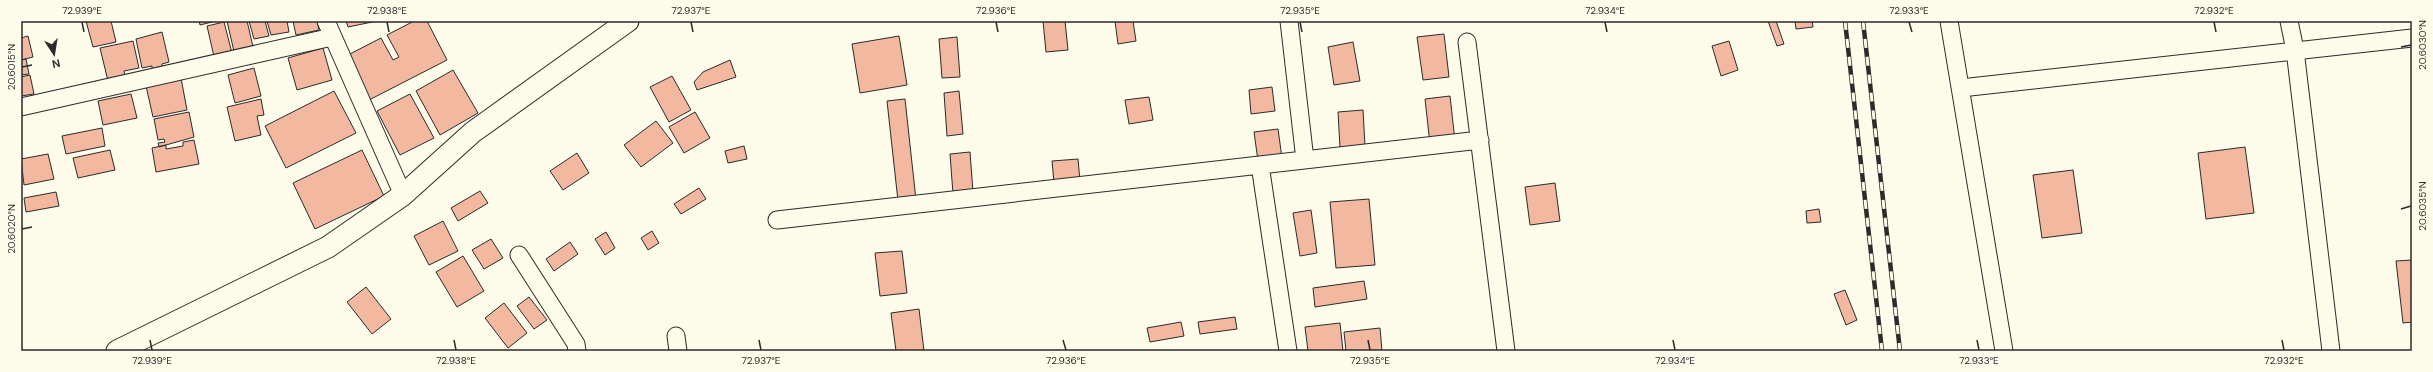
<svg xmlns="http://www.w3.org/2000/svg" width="2433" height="372" font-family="'DM Sans',sans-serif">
	<rect width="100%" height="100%" fill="#fdfbea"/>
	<path fill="#f2b8a0" stroke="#2b2b2b" d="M 86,21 L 111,21 L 116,42 L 93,47 Z
		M 199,21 L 212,21 L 212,22 L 200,25 Z
		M 227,21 L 247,21 L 254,51 L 235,56 Z
		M 249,21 L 265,21 L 269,36 L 254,39 Z
		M 267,21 L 287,21 L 289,32 L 271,35 Z
		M 293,21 L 317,21 L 319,30 L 296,35 Z
		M 346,21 L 377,21 L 348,27 Z
		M 414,21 L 427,21 L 447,60 L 369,100 L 346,56 L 381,38 L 393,60 L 399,57 L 387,35 Z
		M 1043,21 L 1065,21 L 1068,50 L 1046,52 Z
		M 1115,21 L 1133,21 L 1136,41 L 1118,44 Z
		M 1768,21 L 1776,21 L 1784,44 L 1777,46 Z
		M 1795,21 L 1812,21 L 1813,27 L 1796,29 Z
		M 224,22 L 233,57 L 215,61 L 207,26 Z
		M 162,32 L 169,62 L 162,64 L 162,67 L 152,69 L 152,66 L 142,68 L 136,39 Z
		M 1444,34 L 1449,77 L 1423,80 L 1417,37 Z
		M 28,36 L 33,57 L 21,60 L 21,38 Z
		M 899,36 L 907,85 L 860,93 L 852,44 Z
		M 957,37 L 960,77 L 942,78 L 939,39 Z
		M 133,41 L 139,68 L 124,71 L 125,78 L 108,81 L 100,48 Z
		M 1729,41 L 1738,70 L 1721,76 L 1712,46 Z
		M 1353,42 L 1360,81 L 1334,85 L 1328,47 Z
		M 323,48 L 332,80 L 297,90 L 288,58 Z
		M 26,59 L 29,74 L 21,75 L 21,60 Z
		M 730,60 L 736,77 L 697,90 L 694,82 L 703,72 Z
		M 254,68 L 261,96 L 235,103 L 228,75 Z
		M 453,70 L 478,113 L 440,135 L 416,91 Z
		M 30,75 L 34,94 L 21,96 L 21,77 Z
		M 672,76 L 691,110 L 669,122 L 650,87 Z
		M 181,78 L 187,110 L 153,117 L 146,86 Z
		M 1272,87 L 1275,111 L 1251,114 L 1249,90 Z
		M 334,91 L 356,133 L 286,168 L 265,126 Z
		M 959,91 L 963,134 L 947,136 L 944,93 Z
		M 131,94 L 137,118 L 103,125 L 98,101 Z
		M 410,94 L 434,138 L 400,155 L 377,111 Z
		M 1450,96 L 1455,141 L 1430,144 L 1425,99 Z
		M 1149,97 L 1153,120 L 1129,124 L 1125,100 Z
		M 261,99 L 264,115 L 257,116 L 261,135 L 235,141 L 227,107 Z
		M 905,99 L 916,200 L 898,201 L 887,101 Z
		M 1363,110 L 1365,146 L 1340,148 L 1338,112 Z
		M 189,112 L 194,137 L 159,147 L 158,143 L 165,142 L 164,139 L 158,140 L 154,119 Z
		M 695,112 L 710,138 L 684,153 L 669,127 Z
		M 656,121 L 673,143 L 641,167 L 624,145 Z
		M 102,128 L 105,146 L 66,154 L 62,136 Z
		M 1278,129 L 1282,158 L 1258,161 L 1254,132 Z
		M 194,140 L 199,164 L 156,172 L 152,148 L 166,145 L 166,149 L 183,146 L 183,142 Z
		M 744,146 L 747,159 L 728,163 L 725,151 Z
		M 2245,147 L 2254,213 L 2206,219 L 2198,153 Z
		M 110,150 L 115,170 L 78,178 L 73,158 Z
		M 362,150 L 384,196 L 315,229 L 293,183 Z
		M 970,152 L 973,192 L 953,194 L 950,154 Z
		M 577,153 L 589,173 L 563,190 L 550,171 Z
		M 48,154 L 54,179 L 24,185 L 21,159 Z
		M 1078,159 L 1080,181 L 1054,183 L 1052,161 Z
		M 2073,170 L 2082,233 L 2042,238 L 2033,175 Z
		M 1555,183 L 1560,221 L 1530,225 L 1525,187 Z
		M 699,188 L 706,199 L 681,214 L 674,204 Z
		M 480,191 L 488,203 L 458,221 L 451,208 Z
		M 56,192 L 59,206 L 26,212 L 24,198 Z
		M 1369,199 L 1375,265 L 1336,268 L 1330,202 Z
		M 1819,209 L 1821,222 L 1807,223 L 1806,211 Z
		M 1311,210 L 1317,253 L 1300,256 L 1293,213 Z
		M 443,221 L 458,251 L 429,265 L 414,236 Z
		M 652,231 L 659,243 L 648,250 L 641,238 Z
		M 606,232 L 615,248 L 605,255 L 595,239 Z
		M 491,239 L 503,258 L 484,269 L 472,250 Z
		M 570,242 L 578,254 L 554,271 L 546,259 Z
		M 902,251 L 907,293 L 880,296 L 875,253 Z
		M 463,256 L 484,291 L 457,307 L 436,272 Z
		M 2412,260 L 2412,322 L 2403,323 L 2396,261 Z
		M 1364,281 L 1367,299 L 1315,307 L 1313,288 Z
		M 366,287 L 391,319 L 372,334 L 347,302 Z
		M 1845,290 L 1857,320 L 1846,325 L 1834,294 Z
		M 529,297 L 547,320 L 534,329 L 517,306 Z
		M 504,303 L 527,333 L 508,348 L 485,318 Z
		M 919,309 L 924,351 L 896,351 L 891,313 Z
		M 1235,317 L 1237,329 L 1200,334 L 1198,322 Z
		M 1181,322 L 1184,336 L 1150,342 L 1147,328 Z
		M 1340,323 L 1343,351 L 1308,351 L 1305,327 Z
		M 1380,328 L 1382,351 L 1346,351 L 1344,332 Z"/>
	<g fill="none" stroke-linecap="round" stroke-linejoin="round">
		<g stroke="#2b2b2b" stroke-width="19">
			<path id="minor" d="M 326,21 L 403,195
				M 1289,21 L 1305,160
				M 1949,21 L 2004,351
				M 2289,21 L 2295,50 L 2331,351
				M 1467,42 L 1506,351
				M 1961,88 L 2412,38
				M 21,107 L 332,37
				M 1260,165 L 1288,351
				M 777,220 L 1480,140
				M 519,255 L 576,344 L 577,351
				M 676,336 L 678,351"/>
		</g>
		<g stroke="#2b2b2b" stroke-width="23">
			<path id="tertiary" d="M 117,351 L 328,247 L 403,195 L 473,132 L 628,21"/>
		</g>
		<use href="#minor" stroke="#fdfbea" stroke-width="17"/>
		<use href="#tertiary" stroke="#fdfbea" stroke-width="21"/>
		<g stroke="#2b2b2b" stroke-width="4.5">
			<path id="rail" d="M 1845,21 L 1882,351
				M 1863,21 L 1900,351"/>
		</g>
		<use href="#rail" stroke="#fdfbea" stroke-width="3" stroke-dasharray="9" stroke-linecap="butt"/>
	</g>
	<path fill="none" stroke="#2b2b2b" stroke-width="1.5" d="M 82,22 L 84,32M 387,22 L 389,32M 691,22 L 693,32M 996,22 L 998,32M 1300,22 L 1302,32M 1605,22 L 1607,32M 1909,22 L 1912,32M 2214,22 L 2216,32M 2401,47 L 2411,45M 22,67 L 32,65M 2401,209 L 2411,206M 22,229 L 32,227M 150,340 L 152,350M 454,340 L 456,350M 759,340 L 761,350M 1063,340 L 1066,350M 1368,340 L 1370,350M 1673,340 L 1675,350M 1977,340 L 1979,350M 2282,340 L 2284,350"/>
	<rect width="2433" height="372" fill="none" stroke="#fdfbea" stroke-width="44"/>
	<g transform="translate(54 54) rotate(168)" stroke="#fdfbea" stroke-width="3" paint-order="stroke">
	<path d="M0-3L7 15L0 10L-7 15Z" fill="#2b2b2b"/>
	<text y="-6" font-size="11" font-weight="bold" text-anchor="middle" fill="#2b2b2b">N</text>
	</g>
	<rect x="22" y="22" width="2389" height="328" fill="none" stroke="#2b2b2b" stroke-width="1.5"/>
	<g font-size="10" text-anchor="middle" fill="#2b2b2b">
		<text x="82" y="14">72.939°E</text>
		<text x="387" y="14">72.938°E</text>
		<text x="691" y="14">72.937°E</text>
		<text x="996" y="14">72.936°E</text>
		<text x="1300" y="14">72.935°E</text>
		<text x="1605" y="14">72.934°E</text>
		<text x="1909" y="14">72.933°E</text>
		<text x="2214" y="14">72.932°E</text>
		<text transform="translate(2422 45) rotate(-90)" y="4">20.6030°N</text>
		<text transform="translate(11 67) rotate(-90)" y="4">20.6015°N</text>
		<text transform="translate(2422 206) rotate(-90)" y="4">20.6035°N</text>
		<text transform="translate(11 229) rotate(-90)" y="4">20.6020°N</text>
		<text x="152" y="364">72.939°E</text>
		<text x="456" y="364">72.938°E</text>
		<text x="761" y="364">72.937°E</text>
		<text x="1066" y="364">72.936°E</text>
		<text x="1370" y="364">72.935°E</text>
		<text x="1675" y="364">72.934°E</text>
		<text x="1979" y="364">72.933°E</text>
		<text x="2284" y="364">72.932°E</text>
	</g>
</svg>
